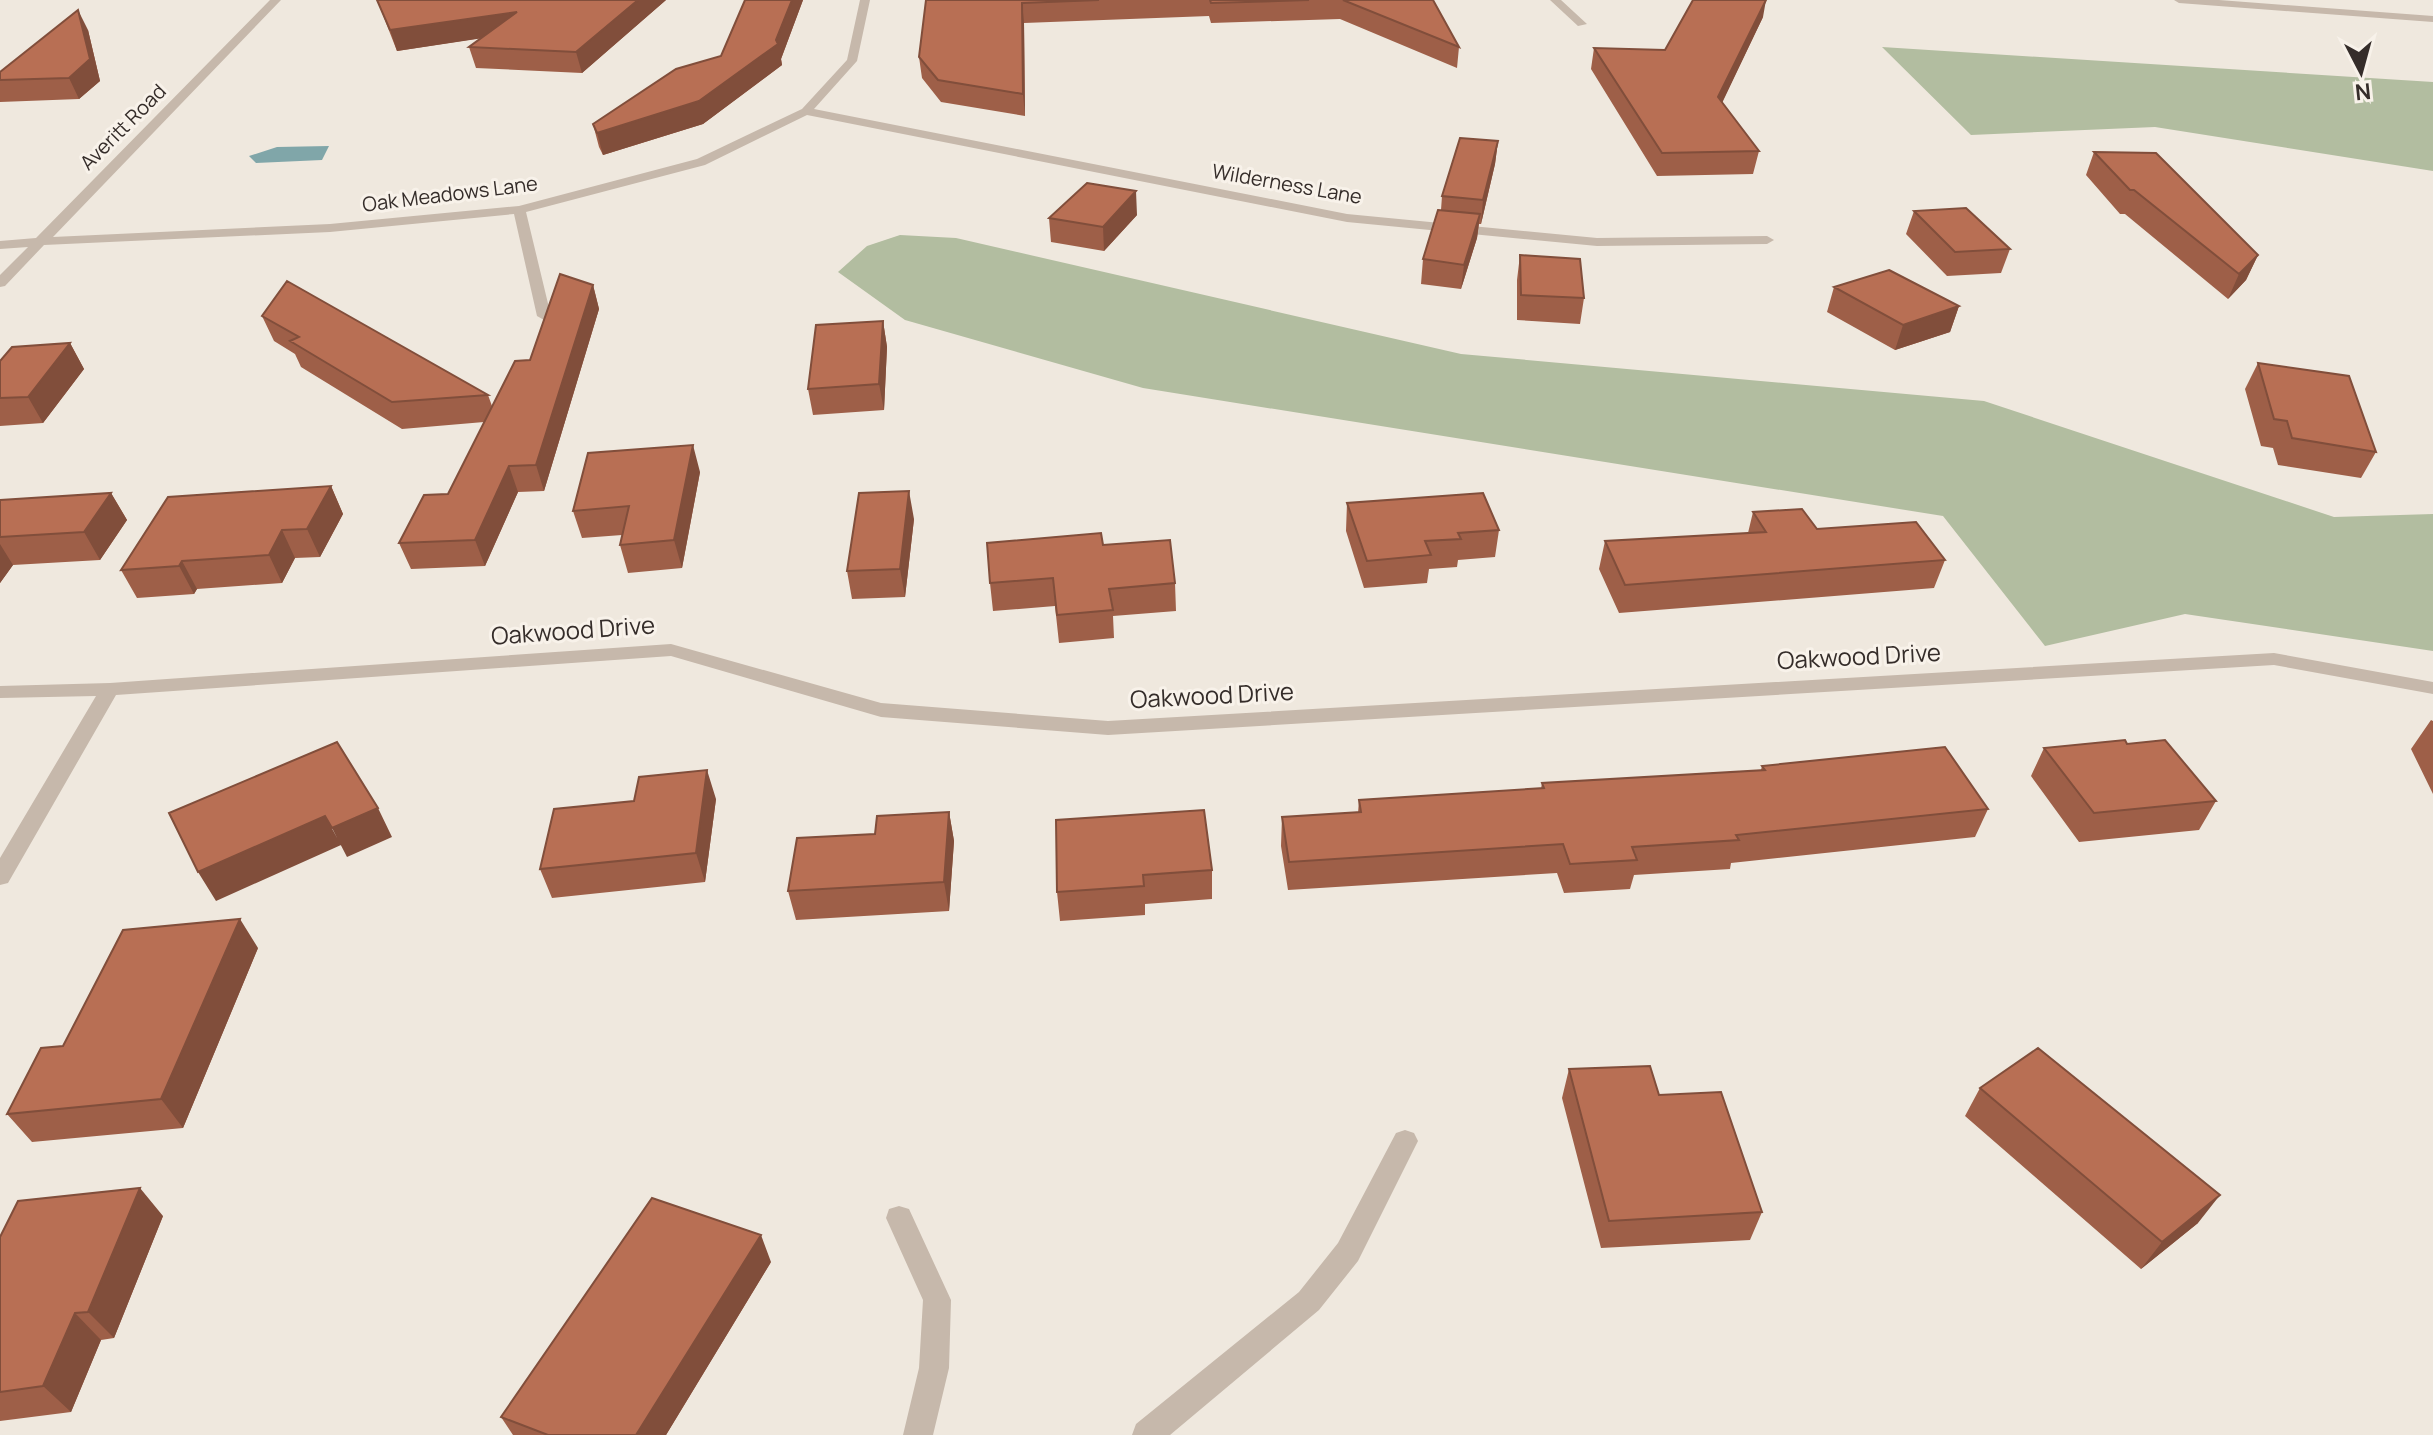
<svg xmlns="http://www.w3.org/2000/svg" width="2433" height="1435" font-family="Manrope,sans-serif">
	<rect width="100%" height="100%" fill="#efe8de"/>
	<path fill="#b2bda0" d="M 1882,47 L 2433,82 L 2433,171 L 2155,127 L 1971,135 Z
		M 900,235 L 956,238 L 1461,354 L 1984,401 L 2334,517 L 2433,514 L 2433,651 L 2185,614 L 2045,646 L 1943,516 L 1143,388 L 905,320 L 838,272 L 867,246 Z"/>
	<path fill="#80a6a9" d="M 329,146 L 322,160 L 256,163 L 249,156 L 277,147 Z"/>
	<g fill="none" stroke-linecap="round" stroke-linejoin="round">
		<path fill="#c6b8ab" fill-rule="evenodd" d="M 270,0 L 281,0 L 53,237 L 330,224 L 519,206 L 697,159 L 802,109 L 847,60 L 860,0 L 870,0 L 857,61 L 814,109 L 1347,214 L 1597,238 L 1767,236 L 1774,240 L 1767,244 L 1597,246 L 1347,222 L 807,115 L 705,165 L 526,212 L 551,316 L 544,320 L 537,316 L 514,214 L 330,232 L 44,245 L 5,286 L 0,287 L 0,275 L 28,247 L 0,249 L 0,241 L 36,238 Z
			M 1550,0 L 1561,0 L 1587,24 L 1578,26 Z
			M 2174,0 L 2219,0 L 2433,16 L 2433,22 L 2179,3 Z
			M 671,644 L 881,703 L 1108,721 L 2274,653 L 2433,682 L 2433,694 L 2274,665 L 1108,735 L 881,717 L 671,656 L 116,695 L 8,883 L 0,885 L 0,858 L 96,696 L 0,698 L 0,686 L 110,683 Z
			M 1405,1130 L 1414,1133 L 1418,1141 L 1358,1261 L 1319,1310 L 1170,1435 L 1132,1435 L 1136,1424 L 1299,1292 L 1338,1243 L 1396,1133 Z
			M 899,1206 L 909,1209 L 951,1300 L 949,1368 L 933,1435 L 903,1435 L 919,1368 L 923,1300 L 886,1218 L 889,1209 Z"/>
	</g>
	<path fill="#9e5f48" d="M 377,0 L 666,0 L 582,73 L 476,68 L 469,47 L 481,38 L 397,51 Z
		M 745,0 L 803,0 L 781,59 L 782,65 L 703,124 L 603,155 L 599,147 L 593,124 L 721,56 Z
		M 926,0 L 1433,0 L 1459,47 L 1457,68 L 1340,19 L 1211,23 L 1209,16 L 1024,23 L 1025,116 L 941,102 L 922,78 L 919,57 Z
		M 1763,17 L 1722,102 L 1759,151 L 1753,174 L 1657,176 L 1591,69 L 1594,48 L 1665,50 Z
		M 88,30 L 100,81 L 79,99 L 0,102 L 0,72 Z
		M 1498,141 L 1495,164 L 1481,224 L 1479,224 L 1477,238 L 1461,289 L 1421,284 L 1423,259 L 1441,210 L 1442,196 Z
		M 2094,152 L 2258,255 L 2246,280 L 2228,299 L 2125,214 L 2120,214 L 2086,175 Z
		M 1914,211 L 2010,249 L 2001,273 L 1947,276 L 1906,234 Z
		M 1137,215 L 1104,251 L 1051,242 L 1049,218 Z
		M 1520,255 L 1584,298 L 1580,324 L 1517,320 L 1517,280 Z
		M 593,285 L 599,309 L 544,491 L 518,492 L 485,566 L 411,569 L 399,543 L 448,494 L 484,422 L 402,429 L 301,367 L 295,354 L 274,341 L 262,316 L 488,395 L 492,406 Z
		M 1834,287 L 1959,306 L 1950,332 L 1895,350 L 1827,312 Z
		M 883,321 L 887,347 L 884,410 L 813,415 L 808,389 Z
		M 70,343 L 84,369 L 43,423 L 0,426 L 0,361 Z
		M 2258,363 L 2376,452 L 2361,478 L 2278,465 L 2273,448 L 2261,446 L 2245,389 Z
		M 700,472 L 682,568 L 628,573 L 620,545 L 622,535 L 582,538 L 573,511 Z
		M 331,486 L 343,514 L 320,557 L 295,558 L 282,583 L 197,589 L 194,594 L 137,598 L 121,570 Z
		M 111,493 L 127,520 L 100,560 L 13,565 L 0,583 L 0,500 Z
		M 1347,503 L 1499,530 L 1495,557 L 1458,560 L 1457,567 L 1429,569 L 1427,583 L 1364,588 L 1346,531 Z
		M 1753,512 L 1817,529 L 1945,560 L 1934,588 L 1619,613 L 1599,569 L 1605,541 L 1748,533 Z
		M 914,519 L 905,597 L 852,599 L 847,571 Z
		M 1103,545 L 1175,583 L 1176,611 L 1113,616 L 1114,638 L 1059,643 L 1055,606 L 993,611 L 990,583 Z
		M 2431,720 L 2433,721 L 2433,794 L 2411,749 Z
		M 2127,744 L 2216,801 L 2199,830 L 2079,842 L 2031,776 L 2044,748 Z
		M 1762,766 L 1988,809 L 1975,837 L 1731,863 L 1730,869 L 1634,875 L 1630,889 L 1564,893 L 1557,873 L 1288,890 L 1281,846 L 1282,817 L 1358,813 L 1359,800 L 1541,789 L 1542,783 L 1761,770 Z
		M 716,799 L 705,882 L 552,898 L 540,869 L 634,801 Z
		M 949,812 L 954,841 L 949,911 L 796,920 L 788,891 L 875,834 Z
		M 1056,820 L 1212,870 L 1212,899 L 1145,904 L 1145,915 L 1060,921 L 1057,892 Z
		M 258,948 L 183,1128 L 32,1142 L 7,1114 L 63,1046 Z
		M 1569,1069 L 1659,1095 L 1762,1212 L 1750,1240 L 1601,1248 L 1562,1098 Z
		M 1980,1088 L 2198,1223 L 2141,1269 L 1965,1116 Z
		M 163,1216 L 114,1338 L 101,1340 L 71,1412 L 0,1421 L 0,1237 Z
		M 771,1262 L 666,1435 L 513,1435 L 501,1417 Z"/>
	<path fill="#814e3b" d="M 638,0 L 666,0 L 582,73 L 576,52 Z
		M 792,0 L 803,0 L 781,59 L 782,65 L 703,124 L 603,155 L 597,133 L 776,40 Z
		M 1766,0 L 1763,17 L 1714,120 L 1718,97 Z
		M 1022,3 L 1024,23 L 1025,116 L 1023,94 Z
		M 78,10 L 88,30 L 100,81 L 79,99 L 69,78 Z
		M 517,12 L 523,32 L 397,51 L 390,30 Z
		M 1498,141 L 1495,164 L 1481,224 L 1483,200 Z
		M 1136,191 L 1137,215 L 1104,251 L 1103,227 Z
		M 1480,214 L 1477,238 L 1461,289 L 1464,265 Z
		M 2258,255 L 2246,280 L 2228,299 L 2239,274 Z
		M 593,285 L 599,309 L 544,491 L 536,465 Z
		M 1959,306 L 1950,332 L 1895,350 L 1903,325 Z
		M 883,321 L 887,347 L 884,410 L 879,384 Z
		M 70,343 L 84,369 L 43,423 L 28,397 Z
		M 693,445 L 700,472 L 682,568 L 674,540 Z
		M 509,466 L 518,492 L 485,566 L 475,540 Z
		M 331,486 L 343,514 L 320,557 L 307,529 Z
		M 909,491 L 914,519 L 905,597 L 900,569 Z
		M 111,493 L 127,520 L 100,560 L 84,532 Z
		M 282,530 L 295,558 L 282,583 L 269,555 Z
		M 0,544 L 13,565 L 0,583 Z
		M 182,561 L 197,589 L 194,594 L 179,566 Z
		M 707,770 L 716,799 L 705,882 L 696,853 Z
		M 378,808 L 392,837 L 347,857 L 332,828 Z
		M 949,812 L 954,841 L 949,911 L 944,882 Z
		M 325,816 L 341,845 L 216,901 L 198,872 Z
		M 240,919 L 258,948 L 183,1128 L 161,1099 Z
		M 140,1188 L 163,1216 L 114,1338 L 88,1312 Z
		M 2220,1195 L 2198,1223 L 2141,1269 L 2162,1242 Z
		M 761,1235 L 771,1262 L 666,1435 L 636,1435 Z
		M 75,1313 L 101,1340 L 71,1412 L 43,1386 Z"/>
	<path fill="#b86f54" stroke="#814e3b" stroke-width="2" d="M 377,0 L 638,0 L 576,52 L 469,47 L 517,12 L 390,30 Z
		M 745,0 L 792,0 L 776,40 L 778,44 L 699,101 L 597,133 L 593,124 L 676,69 L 721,56 Z
		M 926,0 L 1099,0 L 1022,3 L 1023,94 L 938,80 L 919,57 Z
		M 1210,0 L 1309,0 L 1211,3 Z
		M 1343,0 L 1433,0 L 1459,47 Z
		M 1693,0 L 1766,0 L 1718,97 L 1759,151 L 1662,153 L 1594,48 L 1665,50 Z
		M 78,10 L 90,59 L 69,78 L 0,80 L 0,72 Z
		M 1460,138 L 1498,141 L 1483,200 L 1442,196 Z
		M 2094,152 L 2156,153 L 2258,255 L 2239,274 L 2134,190 L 2130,190 Z
		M 1087,183 L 1136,191 L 1103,227 L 1049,218 Z
		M 1966,208 L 2010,249 L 1955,252 L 1914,211 Z
		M 1438,210 L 1480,214 L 1464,265 L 1423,259 Z
		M 1520,255 L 1580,259 L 1584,298 L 1521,295 Z
		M 1889,270 L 1959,306 L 1903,325 L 1834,287 Z
		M 560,274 L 593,285 L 536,465 L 509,466 L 475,540 L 399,543 L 424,495 L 448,494 L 515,361 L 530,360 Z
		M 287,281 L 488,395 L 392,402 L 290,341 L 299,337 L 262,316 Z
		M 883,321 L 879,384 L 808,389 L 816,325 Z
		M 70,343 L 28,397 L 0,398 L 0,361 L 12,347 Z
		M 2258,363 L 2349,376 L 2376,452 L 2292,438 L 2287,421 L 2274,419 Z
		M 693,445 L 674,540 L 620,545 L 629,506 L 573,511 L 588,453 Z
		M 331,486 L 307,529 L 282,530 L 269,555 L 182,561 L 179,566 L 121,570 L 168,497 Z
		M 909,491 L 900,569 L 847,571 L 859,493 Z
		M 111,493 L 84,532 L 0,537 L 0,500 Z
		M 1483,493 L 1499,530 L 1458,533 L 1461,539 L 1425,541 L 1431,555 L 1367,561 L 1347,503 Z
		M 1802,509 L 1817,529 L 1916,522 L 1945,560 L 1625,585 L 1605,541 L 1766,532 L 1753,512 Z
		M 1101,533 L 1103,545 L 1170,540 L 1175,583 L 1109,589 L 1113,610 L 1057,615 L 1053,578 L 990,583 L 987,543 Z
		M 2125,740 L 2127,744 L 2165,740 L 2216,801 L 2094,813 L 2044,748 Z
		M 337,742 L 378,808 L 332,828 L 325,816 L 198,872 L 169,813 Z
		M 1945,747 L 1988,809 L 1736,835 L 1739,840 L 1632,847 L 1637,860 L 1570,864 L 1563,844 L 1289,862 L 1282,817 L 1361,812 L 1359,800 L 1544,788 L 1542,783 L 1765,770 L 1762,766 Z
		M 707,770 L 696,853 L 540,869 L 554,809 L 634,801 L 639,777 Z
		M 1204,810 L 1212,870 L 1143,875 L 1144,886 L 1057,892 L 1056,820 Z
		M 949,812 L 944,882 L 788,891 L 797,838 L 875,834 L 877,816 Z
		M 240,919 L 161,1099 L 7,1114 L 41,1048 L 63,1046 L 123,930 Z
		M 2038,1048 L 2220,1195 L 2162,1242 L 1980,1088 Z
		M 1650,1066 L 1659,1095 L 1721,1092 L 1762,1212 L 1609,1221 L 1569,1069 Z
		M 140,1188 L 88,1312 L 75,1313 L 43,1386 L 0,1392 L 0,1237 L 18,1201 Z
		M 652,1198 L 761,1235 L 636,1435 L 548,1435 L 501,1417 Z"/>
	<g text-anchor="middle" stroke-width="6" stroke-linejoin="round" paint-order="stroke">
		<g font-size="20" fill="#352d2a" stroke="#f8f2ea">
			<text transform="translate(123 127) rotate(-45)" y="7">Averitt Road</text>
			<text transform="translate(1287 184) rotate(10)" y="7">Wilderness Lane</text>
			<text transform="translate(450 194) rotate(-7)" y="7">Oak Meadows Lane</text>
		</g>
		<g font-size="24" fill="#352d2a" stroke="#f8f2ea">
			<text transform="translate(573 631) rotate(-4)" y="8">Oakwood Drive</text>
			<text transform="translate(1859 657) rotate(-3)" y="8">Oakwood Drive</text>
			<text transform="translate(1212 696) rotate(-3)" y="8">Oakwood Drive</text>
		</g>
	</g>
	<g transform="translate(2361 72) rotate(174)" stroke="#f8f2ea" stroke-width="6" paint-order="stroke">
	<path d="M0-6L14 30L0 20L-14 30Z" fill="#352d2a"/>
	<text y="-12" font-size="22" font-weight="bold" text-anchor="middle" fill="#352d2a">N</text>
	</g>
</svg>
